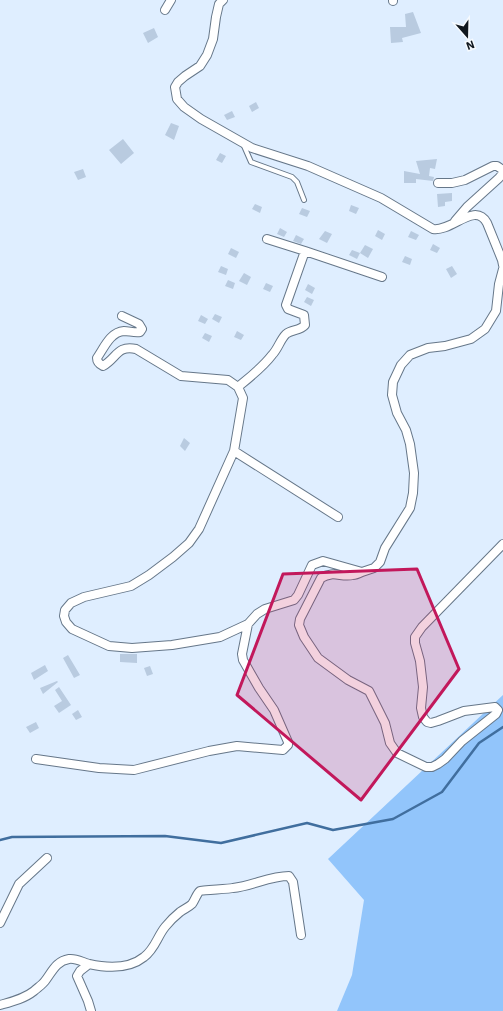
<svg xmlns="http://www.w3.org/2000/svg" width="503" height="1011" font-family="'IBM Plex Sans',sans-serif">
	<rect width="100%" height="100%" fill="#dfeeff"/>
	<path fill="#92c5fb" d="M 503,695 L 503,1011 L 337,1011 L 352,975 L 364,900 L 328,859 Z"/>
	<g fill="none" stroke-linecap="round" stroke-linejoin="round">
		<path stroke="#406e9e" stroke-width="2.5" d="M 0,840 L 12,837 L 165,836 L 221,843 L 307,823 L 333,830 L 393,819 L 442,792 L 479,743 L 503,727"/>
	</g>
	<path fill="#b9cbe0" d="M 413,12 L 421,33 L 402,38 L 403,42 L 391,43 L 390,27 L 406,27 L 405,14 Z
		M 154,28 L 158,37 L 148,43 L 143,33 Z
		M 256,102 L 259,108 L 252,112 L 249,106 Z
		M 232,111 L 235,117 L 227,120 L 224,115 Z
		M 171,123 L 179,126 L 174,140 L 165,135 Z
		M 123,139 L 134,153 L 121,164 L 109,150 Z
		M 220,153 L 226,156 L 222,163 L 216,160 Z
		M 437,159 L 435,169 L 430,168 L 429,176 L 434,177 L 433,181 L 416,179 L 416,183 L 404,183 L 404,171 L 420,174 L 416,161 Z
		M 83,169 L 86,177 L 78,180 L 74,172 Z
		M 452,193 L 452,201 L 445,202 L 445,206 L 438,207 L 437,194 Z
		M 255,204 L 262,207 L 260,213 L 252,209 Z
		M 351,205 L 359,208 L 356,214 L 349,211 Z
		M 302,208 L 310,211 L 307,217 L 299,214 Z
		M 280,228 L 287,232 L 284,237 L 277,234 Z
		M 378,230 L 385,234 L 382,240 L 375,236 Z
		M 325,231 L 332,234 L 327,243 L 319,239 Z
		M 411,231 L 419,235 L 416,240 L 408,237 Z
		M 296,235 L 304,239 L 301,244 L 293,241 Z
		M 433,244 L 440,248 L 437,253 L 430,250 Z
		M 365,245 L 373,249 L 368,258 L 360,253 Z
		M 231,248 L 239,252 L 236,258 L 228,254 Z
		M 352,250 L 360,253 L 357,259 L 349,255 Z
		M 405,256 L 412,259 L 410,265 L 402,262 Z
		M 221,266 L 228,269 L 226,275 L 218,272 Z
		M 452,266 L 457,274 L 451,278 L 446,269 Z
		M 244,273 L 251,277 L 247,285 L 239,281 Z
		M 228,280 L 235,283 L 233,289 L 225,286 Z
		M 266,283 L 273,286 L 270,292 L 263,289 Z
		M 308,284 L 315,288 L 312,294 L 305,290 Z
		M 307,297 L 314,300 L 311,306 L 304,302 Z
		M 215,314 L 222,317 L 219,323 L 212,319 Z
		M 201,315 L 208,319 L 205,324 L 198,321 Z
		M 237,331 L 244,335 L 241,340 L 234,337 Z
		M 205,333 L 212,336 L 209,342 L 202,338 Z
		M 184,438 L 190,443 L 185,451 L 180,446 Z
		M 120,654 L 137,654 L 137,663 L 120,662 Z
		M 68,655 L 80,675 L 74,678 L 63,658 Z
		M 45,665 L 48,671 L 34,680 L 31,673 Z
		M 150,666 L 153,674 L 147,676 L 144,668 Z
		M 57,681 L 58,682 L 43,694 L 40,688 Z
		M 59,687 L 71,705 L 59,713 L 54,706 L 62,701 L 55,690 Z
		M 78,710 L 82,717 L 76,720 L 72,714 Z
		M 36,722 L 39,728 L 30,733 L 26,727 Z"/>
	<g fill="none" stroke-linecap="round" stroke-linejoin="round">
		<g stroke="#667789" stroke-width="6">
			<path id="lane" d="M 244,146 L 251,162 L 292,177 L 297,182 L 304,200"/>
		</g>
		<g stroke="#667789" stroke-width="10">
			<path id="street" d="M 223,0 L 219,4 L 216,17 L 213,39 L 207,55 L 200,66 L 185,76 L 178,82 L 175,87 L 177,99 L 184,107 L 201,119 L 252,148 L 308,166 L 381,198 L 433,229 C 452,232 475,201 487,223 L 502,260 L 503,265
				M 393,1 L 393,0
				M 165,10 L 171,0
				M 438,183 L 452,183 L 465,180 L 493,166 L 497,166 L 503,170
				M 455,221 L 467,207 L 499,178 L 503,173
				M 267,239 L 305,251
				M 122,316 L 139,324 L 142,329 L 140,332 C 135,333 129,331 124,331 C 110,332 104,348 97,358 C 97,362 99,364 103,366 C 117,358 117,345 136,349 L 181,376 L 228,380 L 238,387 L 243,398 L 234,451 L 199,529 L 189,543 L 173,557 L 149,575 L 131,586 L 84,597 L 71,603 L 65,610 L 64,616 L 66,622 L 72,629 L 109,646 L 132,648 L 172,645 L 220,637 L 248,624 L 257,614 L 265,609 L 294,600 L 298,595 L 312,565 L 323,561 L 362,572 L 374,568 L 380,562 L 385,548 L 410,508 L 413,493 L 414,473 L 410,444 L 406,430 L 397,413 L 392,395 L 393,382 L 401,365 L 410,355 L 428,348 L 445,346 L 471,339 L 485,329 L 496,311 L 499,284 L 503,269
				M 238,387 C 250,377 263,367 272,355 C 278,349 280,340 286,334 C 292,329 300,331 305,325 L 304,315 L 288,309 L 286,305 L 305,251 L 382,277
				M 234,451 L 338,517
				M 362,572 C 360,573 356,575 353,575 C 341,578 334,570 321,578 L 300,619 L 299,625 L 304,637 L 318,658 L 348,680 L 369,691 L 385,723 L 390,743 L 397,753 L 426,767 L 432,767 L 438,764 L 445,759 L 462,741 L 496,714 L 498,710 L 495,707 L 464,711 L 438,721 L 431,723 L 427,722 L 423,717 L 421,708 L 423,687 L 420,661 L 415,643 L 415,637 L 422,627 L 503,544
				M 36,759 L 99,768 L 134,770 L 209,751 L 237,746 L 283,750 L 288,745 L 288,742 L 274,710 L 259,688 L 243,660 L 242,654 L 248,624
				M 0,923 L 19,884 L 47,858
				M 89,964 L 80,971 L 77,976 L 88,1001 L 91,1011
				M 0,1005 C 11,1002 24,999 34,991 C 37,988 42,985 45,981 C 52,972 56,961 69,959 C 76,958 82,962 89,964 C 107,968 129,969 144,957 C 155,949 157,937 165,927 C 169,922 175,916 180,912 C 184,909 189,907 192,904 C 195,900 197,893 200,891 C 202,890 229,889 233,888 C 252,886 270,876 289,876 L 293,882 L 301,935"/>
		</g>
		<use href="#lane" stroke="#fff" stroke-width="4"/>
		<use href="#street" stroke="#fff" stroke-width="8"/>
	</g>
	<path fill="#c2185b" fill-opacity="0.2" stroke="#c2185b" stroke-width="3" stroke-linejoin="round" d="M 417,569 L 459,669 L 361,800 L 237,695 L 283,574 Z"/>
	<g transform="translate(467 36) rotate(160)" stroke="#f6fafe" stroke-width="3" paint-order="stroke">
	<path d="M0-3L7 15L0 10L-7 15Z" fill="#10171e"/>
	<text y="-6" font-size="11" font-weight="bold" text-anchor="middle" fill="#10171e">N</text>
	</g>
</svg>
